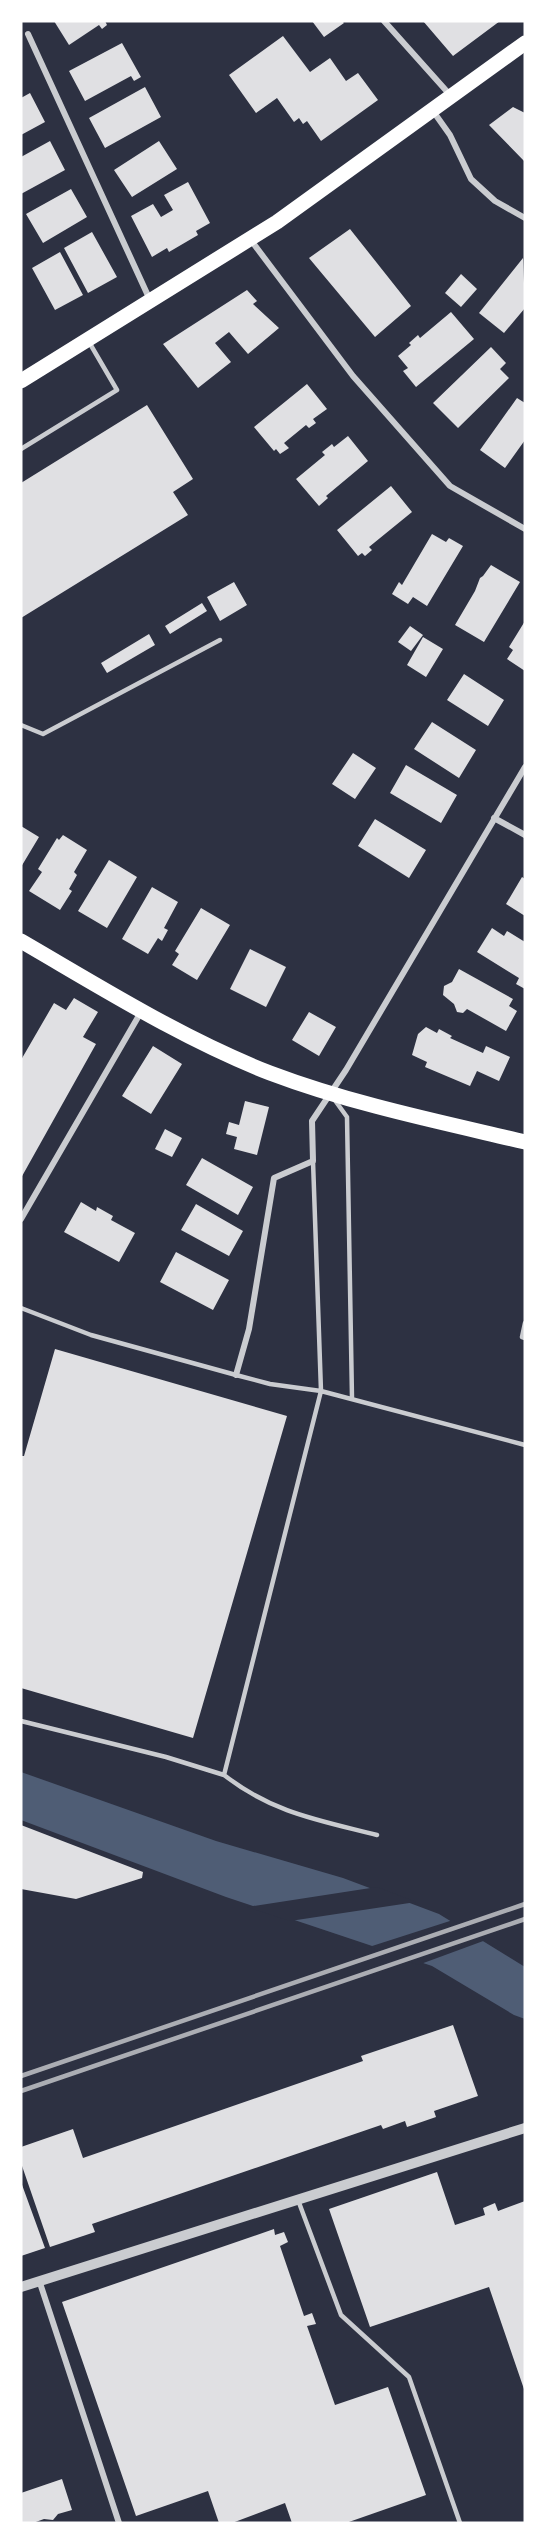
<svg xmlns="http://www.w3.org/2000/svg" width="546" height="2544" font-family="Roboto,sans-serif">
	<rect width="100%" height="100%" fill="#2d3142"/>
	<path fill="#4f5d75" d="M 21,1772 L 216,1841 L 343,1878 L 439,1914 L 525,1967 L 525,2019 L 514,2015 L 432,1966 L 226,1897 L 21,1820 Z"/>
	<path fill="#2d3142" d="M 377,1887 L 416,1902 L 290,1921 L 247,1907 Z
		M 453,1920 L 486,1940 L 418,1965 L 369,1947 Z"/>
	<path fill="#e0e0e3" d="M 54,21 L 105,21 L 107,25 L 102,29 L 99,25 L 69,45 Z
		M 312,21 L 342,21 L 344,23 L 324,37 Z
		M 423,21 L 500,21 L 453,56 Z
		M 283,36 L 310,72 L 330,58 L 346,81 L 358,73 L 378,100 L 321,141 L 307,121 L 303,124 L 299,118 L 294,122 L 277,98 L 256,113 L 229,75 Z
		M 122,43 L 141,77 L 134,81 L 131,76 L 85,101 L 69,71 Z
		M 145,87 L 161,117 L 105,148 L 89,118 Z
		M 30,93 L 45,122 L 21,135 L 21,98 Z
		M 513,107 L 525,113 L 525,162 L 489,125 Z
		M 50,141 L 65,170 L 21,194 L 21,157 Z
		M 159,141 L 177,169 L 132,197 L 114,170 Z
		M 188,182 L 210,223 L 196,231 L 198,235 L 169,252 L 167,248 L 152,257 L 131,216 L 153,204 L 161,217 L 173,210 L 164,195 Z
		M 71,189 L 87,217 L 43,243 L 26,214 Z
		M 350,229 L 411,306 L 375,337 L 309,258 Z
		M 92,232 L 117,277 L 88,293 L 64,248 Z
		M 60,252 L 83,295 L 55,310 L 32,268 Z
		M 523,258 L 525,308 L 504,333 L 479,313 Z
		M 461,274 L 477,289 L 461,307 L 445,293 Z
		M 247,290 L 257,301 L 253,304 L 279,328 L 248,354 L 229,332 L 215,343 L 231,362 L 198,388 L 163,344 Z
		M 451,312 L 474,339 L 416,387 L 403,371 L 408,368 L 398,356 L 411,345 L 409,343 L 418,335 L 420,338 Z
		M 491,347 L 506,363 L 500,369 L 509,378 L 458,428 L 433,403 Z
		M 307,384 L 327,409 L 313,419 L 316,423 L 309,428 L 306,425 L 284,443 L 289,448 L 280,454 L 276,449 L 274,451 L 254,427 Z
		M 517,398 L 525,403 L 525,440 L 505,468 L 480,450 Z
		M 147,405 L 193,479 L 173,492 L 188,515 L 21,618 L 21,483 Z
		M 348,436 L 368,461 L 326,496 L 328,498 L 319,506 L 296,479 L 325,455 L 322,452 L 332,444 L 334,447 Z
		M 391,486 L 412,512 L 369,547 L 372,550 L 365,556 L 362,553 L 358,556 L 337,530 Z
		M 432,534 L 446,542 L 449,538 L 463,546 L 427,606 L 413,597 L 408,604 L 392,594 L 399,582 L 402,585 Z
		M 491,565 L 520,582 L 484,642 L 455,625 L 475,591 L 480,578 L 483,576 Z
		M 234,582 L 247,605 L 220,621 L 207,597 Z
		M 202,603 L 207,611 L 170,634 L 165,626 Z
		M 525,621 L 525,671 L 507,659 L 513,650 L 509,647 Z
		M 410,626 L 423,635 L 411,651 L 398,642 Z
		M 149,634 L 155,645 L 107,673 L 101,663 Z
		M 423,637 L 443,649 L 426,677 L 407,665 Z
		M 464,674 L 504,700 L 488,726 L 447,700 Z
		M 432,722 L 476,750 L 459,778 L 414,749 Z
		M 353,753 L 376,768 L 355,799 L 332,784 Z
		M 406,765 L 457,795 L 441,823 L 390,793 Z
		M 375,819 L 426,850 L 409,878 L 358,846 Z
		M 21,826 L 39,837 L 21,867 Z
		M 63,835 L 87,850 L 74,872 L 77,875 L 69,889 L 72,891 L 60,910 L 29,891 L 42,872 L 38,869 L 57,838 L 59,840 Z
		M 109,860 L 137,877 L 107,928 L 78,911 Z
		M 522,877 L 525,879 L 525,916 L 506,904 Z
		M 152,887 L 178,902 L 164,928 L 168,930 L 162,941 L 158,938 L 148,954 L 122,939 Z
		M 201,908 L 230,925 L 197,980 L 172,965 L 179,954 L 175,951 Z
		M 492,928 L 504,936 L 507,931 L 525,942 L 525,989 L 516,984 L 519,978 L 477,952 Z
		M 250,949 L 286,967 L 266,1007 L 230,989 Z
		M 459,969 L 513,999 L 509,1006 L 517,1011 L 506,1031 L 467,1009 L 463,1013 L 457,1012 L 454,1004 L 443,995 L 444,986 L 452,982 Z
		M 74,998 L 98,1012 L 83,1037 L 96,1044 L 21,1178 L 21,1060 L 54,1003 L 66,1010 Z
		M 309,1012 L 336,1027 L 319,1056 L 292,1040 Z
		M 426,1027 L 437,1033 L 439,1029 L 452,1036 L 450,1038 L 483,1053 L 486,1046 L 510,1057 L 499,1081 L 477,1071 L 470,1086 L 425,1067 L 427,1062 L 412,1055 L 418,1034 Z
		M 153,1046 L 182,1064 L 151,1114 L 122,1096 Z
		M 245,1101 L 269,1107 L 257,1155 L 234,1149 L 237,1137 L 226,1134 L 229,1122 L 239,1125 Z
		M 165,1129 L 182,1138 L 172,1157 L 155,1149 Z
		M 202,1158 L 253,1187 L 238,1215 L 186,1185 Z
		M 81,1202 L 96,1211 L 97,1207 L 113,1216 L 111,1220 L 135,1233 L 119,1262 L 64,1232 Z
		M 196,1204 L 243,1231 L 229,1256 L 181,1230 Z
		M 176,1252 L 229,1280 L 213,1310 L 160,1282 Z
		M 55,1349 L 287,1416 L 193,1738 L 21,1688 L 21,1456 L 24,1456 Z
		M 21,1825 L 143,1872 L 142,1878 L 76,1899 L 21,1889 Z
		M 453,2025 L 478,2096 L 434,2111 L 436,2117 L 407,2127 L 405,2121 L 383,2129 L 381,2125 L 92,2224 L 95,2232 L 50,2247 L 21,2163 L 21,2147 L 73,2129 L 83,2158 L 363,2061 L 361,2056 Z
		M 437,2172 L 455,2225 L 485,2215 L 483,2208 L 495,2203 L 498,2211 L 525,2201 L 525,2392 L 489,2287 L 370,2327 L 329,2209 Z
		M 21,2182 L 45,2248 L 21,2256 Z
		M 274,2229 L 275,2235 L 284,2232 L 288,2242 L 280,2246 L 304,2316 L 312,2313 L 316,2324 L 307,2326 L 335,2405 L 388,2387 L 426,2495 L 346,2523 L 292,2523 L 285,2503 L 232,2523 L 219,2523 L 208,2491 L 136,2516 L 62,2302 Z
		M 62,2479 L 72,2510 L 58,2514 L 53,2520 L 44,2519 L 33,2523 L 21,2523 L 21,2493 Z"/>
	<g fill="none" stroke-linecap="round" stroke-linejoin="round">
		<path stroke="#caccd0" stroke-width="4.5" d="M 21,449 L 117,390 L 89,342
			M 21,725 L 43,734 L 220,640
			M 334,1099 L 347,1117 L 352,1398
			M 21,1308 L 91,1335 L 236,1375 L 270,1384 L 321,1391 L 313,1161
			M 525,1323 L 522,1337 L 525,1338
			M 21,1721 L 166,1757 L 224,1775
			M 377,1835 C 318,1820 273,1813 224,1775 L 321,1391 L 525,1445
			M 298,2200 L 341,2315 L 409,2377 L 460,2523"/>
		<path stroke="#caccd0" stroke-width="6" d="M 384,21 L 451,96
			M 28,34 L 150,300
			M 433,111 L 450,135 L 471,179 L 495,201 L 525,218
			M 250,239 L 353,376 L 450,486 L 525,529
			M 494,818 L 525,835
			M 21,1219 L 141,1012
			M 236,1375 L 249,1329 L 274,1178 L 313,1161 L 312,1121 L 346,1070 L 525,767
			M 39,2280 L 119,2523"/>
		<path stroke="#caccd0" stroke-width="10" d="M 21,2287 L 525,2128"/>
		<path stroke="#fff" stroke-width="15" d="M 21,381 L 277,222 L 525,43
			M 21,941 C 102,988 183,1039 270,1073 C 352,1104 440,1122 525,1142"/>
		<path stroke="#abadb3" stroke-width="4.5" d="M 21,2076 L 525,1904
			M 21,2091 L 525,1919"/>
	</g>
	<rect width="546" height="2544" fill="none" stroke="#ffffff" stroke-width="45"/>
</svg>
